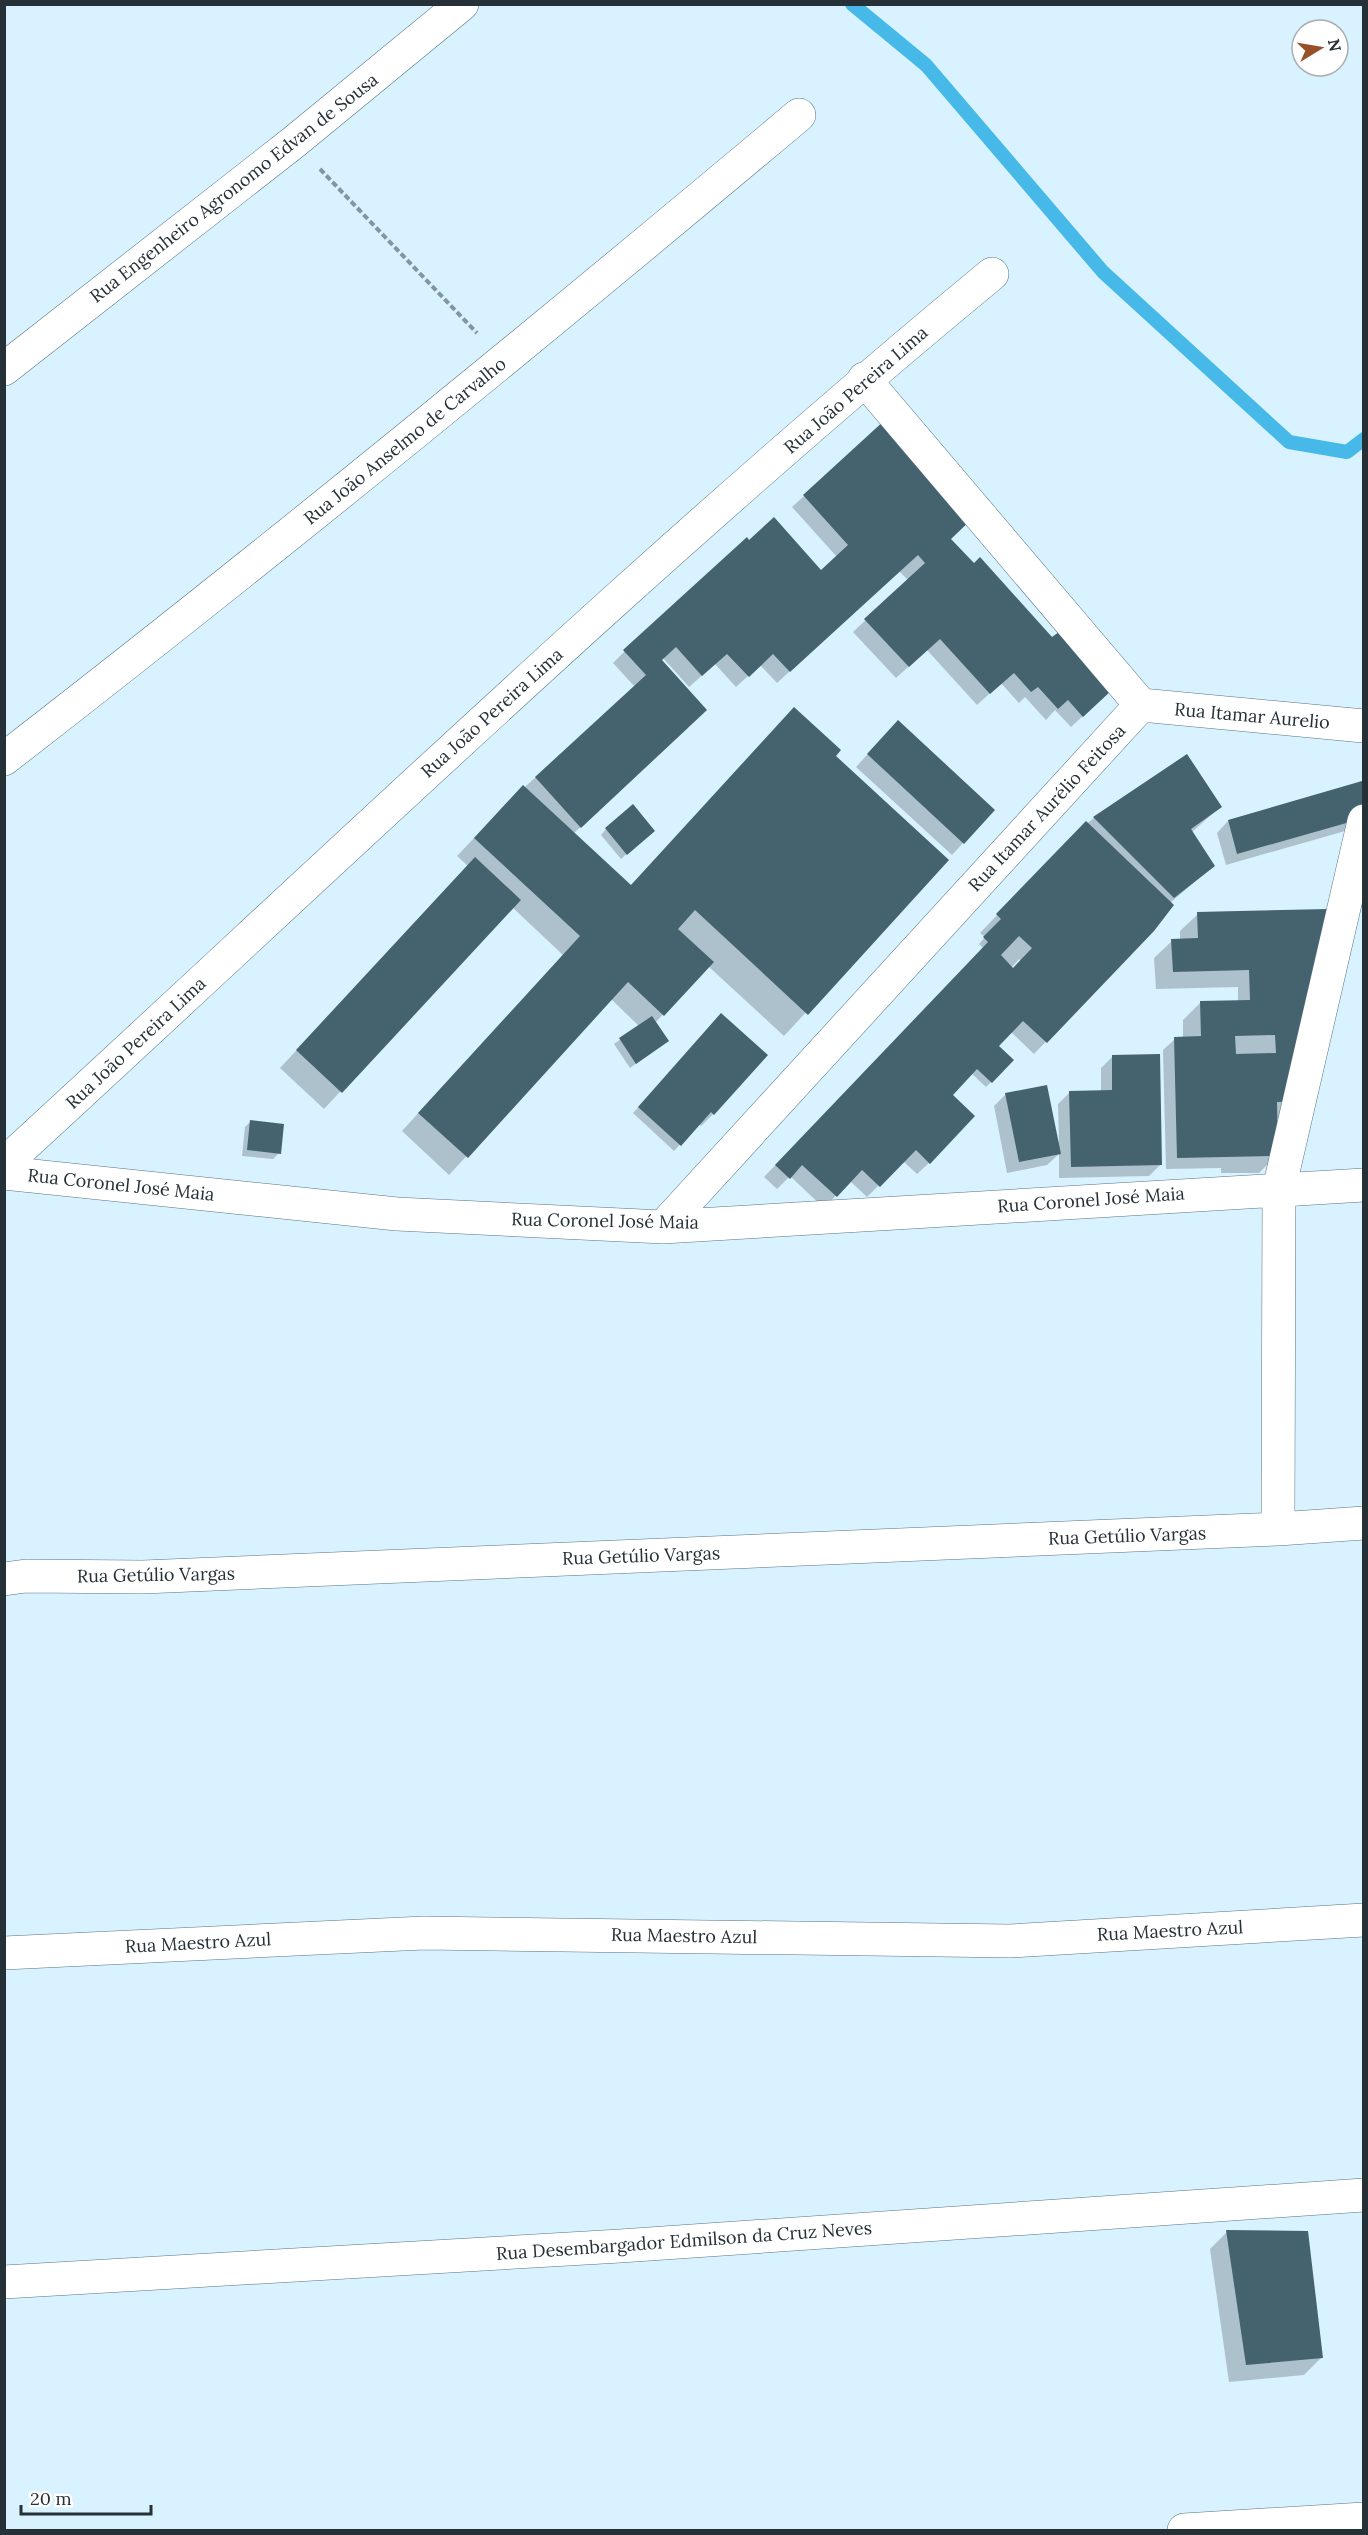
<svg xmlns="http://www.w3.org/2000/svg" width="1368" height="2535" font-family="Lora,serif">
	<rect width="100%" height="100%" fill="#d8f2ff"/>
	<path fill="#0003" fill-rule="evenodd" d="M 804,496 L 950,539 L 1098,702 L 1071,727 L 1055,710 L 1046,720 L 1025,697 L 1019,703 L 1001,683 L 977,705 L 927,650 L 896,678 L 853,632 L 908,580 L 899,571 L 777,683 L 760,665 L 736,687 L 715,664 L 689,687 L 663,658 L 660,661 L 688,728 L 573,834 L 630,886 L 834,756 L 947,860 L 784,1036 L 708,966 L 655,1023 L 667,1041 L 630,1068 L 614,1044 L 639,1026 L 611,999 L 449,1175 L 402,1131 L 563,955 L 512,907 L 324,1109 L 280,1068 L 468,866 L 457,856 L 506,804 L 635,687 L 613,663 L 625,651 L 820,572 L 837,557 L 792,507 Z
		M 886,734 L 963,843 L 952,855 L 856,767 Z
		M 1361,783 L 1364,822 L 1359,827 L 1226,865 L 1217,833 L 1228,821 Z
		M 1220,807 L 1192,832 L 1213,866 L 1170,903 L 1153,930 L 1034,1054 L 1011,1032 L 990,1054 L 991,1082 L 986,1087 L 971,1073 L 951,1095 L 929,1163 L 917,1174 L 903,1161 L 867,1197 L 850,1181 L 824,1208 L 790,1176 L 777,1189 L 764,1177 L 983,948 L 979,944 L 985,937 L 980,933 L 1074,834 L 1094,818 ZM 1019,959 L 1021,961 L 1014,969 L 1012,967 Z
		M 606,829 L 647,836 L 621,859 L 601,835 Z
		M 1327,910 L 1293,1118 L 1276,1119 L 1277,1155 L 1259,1173 L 1221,1173 L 1221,1168 L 1166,1169 L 1163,1050 L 1175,1039 L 1183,1038 L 1183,1020 L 1200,1003 L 1238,1002 L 1238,987 L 1156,989 L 1154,958 L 1172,941 L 1180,940 L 1180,931 L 1198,914 Z
		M 766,1055 L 713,1114 L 701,1126 L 699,1124 L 674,1151 L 633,1113 L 657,1087 Z
		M 1113,1056 L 1161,1164 L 1149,1176 L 1059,1178 L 1059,1154 L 1047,1165 L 1007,1173 L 994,1106 L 1006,1094 L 1059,1142 L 1058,1104 L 1070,1092 L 1101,1091 L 1101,1068 Z
		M 251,1121 L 279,1153 L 273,1159 L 242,1156 L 245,1127 Z
		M 1227,2232 L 1321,2358 L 1304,2375 L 1229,2382 L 1210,2249 Z"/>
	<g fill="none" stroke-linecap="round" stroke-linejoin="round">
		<path stroke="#46b9e8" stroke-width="14" d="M 852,4 L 926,65 L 1103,272 L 1289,442 L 1347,452 L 1364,439"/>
	</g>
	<path fill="#45626f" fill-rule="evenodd" d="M 886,419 L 975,516 L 951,539 L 974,563 L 980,557 L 1052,637 L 1059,632 L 1112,690 L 1083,717 L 1068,700 L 1058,709 L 1038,687 L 1031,692 L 1014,673 L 990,694 L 940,639 L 909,667 L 864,619 L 925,563 L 918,555 L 790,672 L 773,654 L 749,677 L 727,654 L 702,676 L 676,647 L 662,660 L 707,710 L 581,828 L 535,777 L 646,675 L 623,650 L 747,537 L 749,540 L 774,517 L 821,570 L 848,545 L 803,495 Z
		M 794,707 L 841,750 L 836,756 L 949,860 L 808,1015 L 695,910 L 678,929 L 714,962 L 664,1016 L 628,982 L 468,1158 L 418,1113 L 580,936 L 474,838 L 523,785 L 631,885 Z
		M 898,720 L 995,810 L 964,844 L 867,754 Z
		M 1187,754 L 1222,807 L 1191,829 L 1215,866 L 1174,898 L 1093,817 Z
		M 1362,781 L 1364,818 L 1237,854 L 1228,820 Z
		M 633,804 L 655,831 L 627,855 L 605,828 Z
		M 1086,821 L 1174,905 L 1154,931 L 1047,1043 L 1023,1021 L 999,1046 L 1014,1060 L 992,1083 L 977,1069 L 953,1095 L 975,1116 L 930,1164 L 916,1150 L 880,1187 L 862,1170 L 837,1197 L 802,1165 L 790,1179 L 775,1165 L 988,942 L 983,937 L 1001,919 L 996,914 ZM 1019,936 L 1032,948 L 1013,968 L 1001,955 Z
		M 475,857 L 521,900 L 342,1093 L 296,1050 Z
		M 1329,909 L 1313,1101 L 1277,1102 L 1278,1156 L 1177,1158 L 1174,1037 L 1201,1036 L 1200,1001 L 1250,1000 L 1249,970 L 1173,972 L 1171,939 L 1198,938 L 1197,912 ZM 1275,1035 L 1276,1053 L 1236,1054 L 1235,1036 Z
		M 721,1013 L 768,1055 L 714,1115 L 711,1112 L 681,1146 L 638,1107 Z
		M 652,1016 L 669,1041 L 636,1064 L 619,1038 Z
		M 1160,1054 L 1162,1165 L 1071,1167 L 1069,1091 L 1112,1090 L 1112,1055 Z
		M 1047,1085 L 1061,1154 L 1019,1162 L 1005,1093 Z
		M 250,1120 L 284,1124 L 281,1154 L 247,1150 Z
		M 1226,2230 L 1308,2231 L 1323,2358 L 1246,2365 Z"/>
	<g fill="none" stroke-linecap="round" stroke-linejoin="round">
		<g stroke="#567482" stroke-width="34">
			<path id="minor" d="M 4,369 L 294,142 L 462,4
				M 1141,705 L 1364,726
				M 4,759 C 274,550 538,334 799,115
				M 4,1164 C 331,864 650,556 992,274
				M 4,1173 L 397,1214 L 663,1227 L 1364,1185
				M 663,1227 L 1141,705 L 864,379
				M 1278,1529 L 1279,1189 L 1364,821
				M 4,1579 L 26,1576 L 143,1577 L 1278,1529 L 1364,1523
				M 4,1953 L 424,1933 L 1010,1941 L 1364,1920
				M 4,2282 L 620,2246 L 1364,2195
				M 1184,2530 L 1364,2519"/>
		</g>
		<path stroke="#82969f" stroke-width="4" stroke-dasharray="6 3" stroke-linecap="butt" d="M 320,169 L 477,333"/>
		<use href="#minor" stroke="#fff" stroke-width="33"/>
	</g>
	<g text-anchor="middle" stroke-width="6" stroke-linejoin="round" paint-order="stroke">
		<g font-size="18" fill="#253137" stroke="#fff">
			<text transform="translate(234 188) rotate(-38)" y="6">Rua Engenheiro Agronomo Edvan de Sousa</text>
			<text transform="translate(856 390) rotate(-41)" y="6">Rua João Pereira Lima</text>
			<text transform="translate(405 441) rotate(-39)" y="6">Rua João Anselmo de Carvalho</text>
			<text transform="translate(492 713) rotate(-42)" y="6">Rua João Pereira Lima</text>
			<text transform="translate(1252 716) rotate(5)" y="6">Rua Itamar Aurelio</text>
			<text transform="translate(1047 808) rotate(-47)" y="6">Rua Itamar Aurélio Feitosa</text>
			<text transform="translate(136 1043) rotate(-43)" y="6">Rua João Pereira Lima</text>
			<text transform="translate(121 1185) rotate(6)" y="6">Rua Coronel José Maia</text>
			<text transform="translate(1091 1200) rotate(-4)" y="6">Rua Coronel José Maia</text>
			<text transform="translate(605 1221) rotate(1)" y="6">Rua Coronel José Maia</text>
			<text transform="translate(1127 1536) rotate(-2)" y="6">Rua Getúlio Vargas</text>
			<text transform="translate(641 1556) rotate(-2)" y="6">Rua Getúlio Vargas</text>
			<text transform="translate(156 1575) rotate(-1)" y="6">Rua Getúlio Vargas</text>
			<text transform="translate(1170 1931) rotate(-3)" y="6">Rua Maestro Azul</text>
			<text transform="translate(684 1936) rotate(1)" y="6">Rua Maestro Azul</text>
			<text transform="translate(198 1943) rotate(-3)" y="6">Rua Maestro Azul</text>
			<text transform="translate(684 2241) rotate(-4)" y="6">Rua Desembargador Edmilson da Cruz Neves</text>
		</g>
	</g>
	<rect width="1368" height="2535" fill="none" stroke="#253137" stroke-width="12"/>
	<g transform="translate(1320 48) rotate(79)"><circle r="28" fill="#ffffff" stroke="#a8adaf" stroke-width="1.5"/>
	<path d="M0-4.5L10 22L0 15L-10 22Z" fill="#975128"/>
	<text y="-9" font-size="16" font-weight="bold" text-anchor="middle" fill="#253137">N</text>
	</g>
	<path d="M21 2505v9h130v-9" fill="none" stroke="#253137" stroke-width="3"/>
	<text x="30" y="2505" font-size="18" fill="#253137" stroke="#ffffff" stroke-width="4.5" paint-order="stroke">20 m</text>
</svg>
